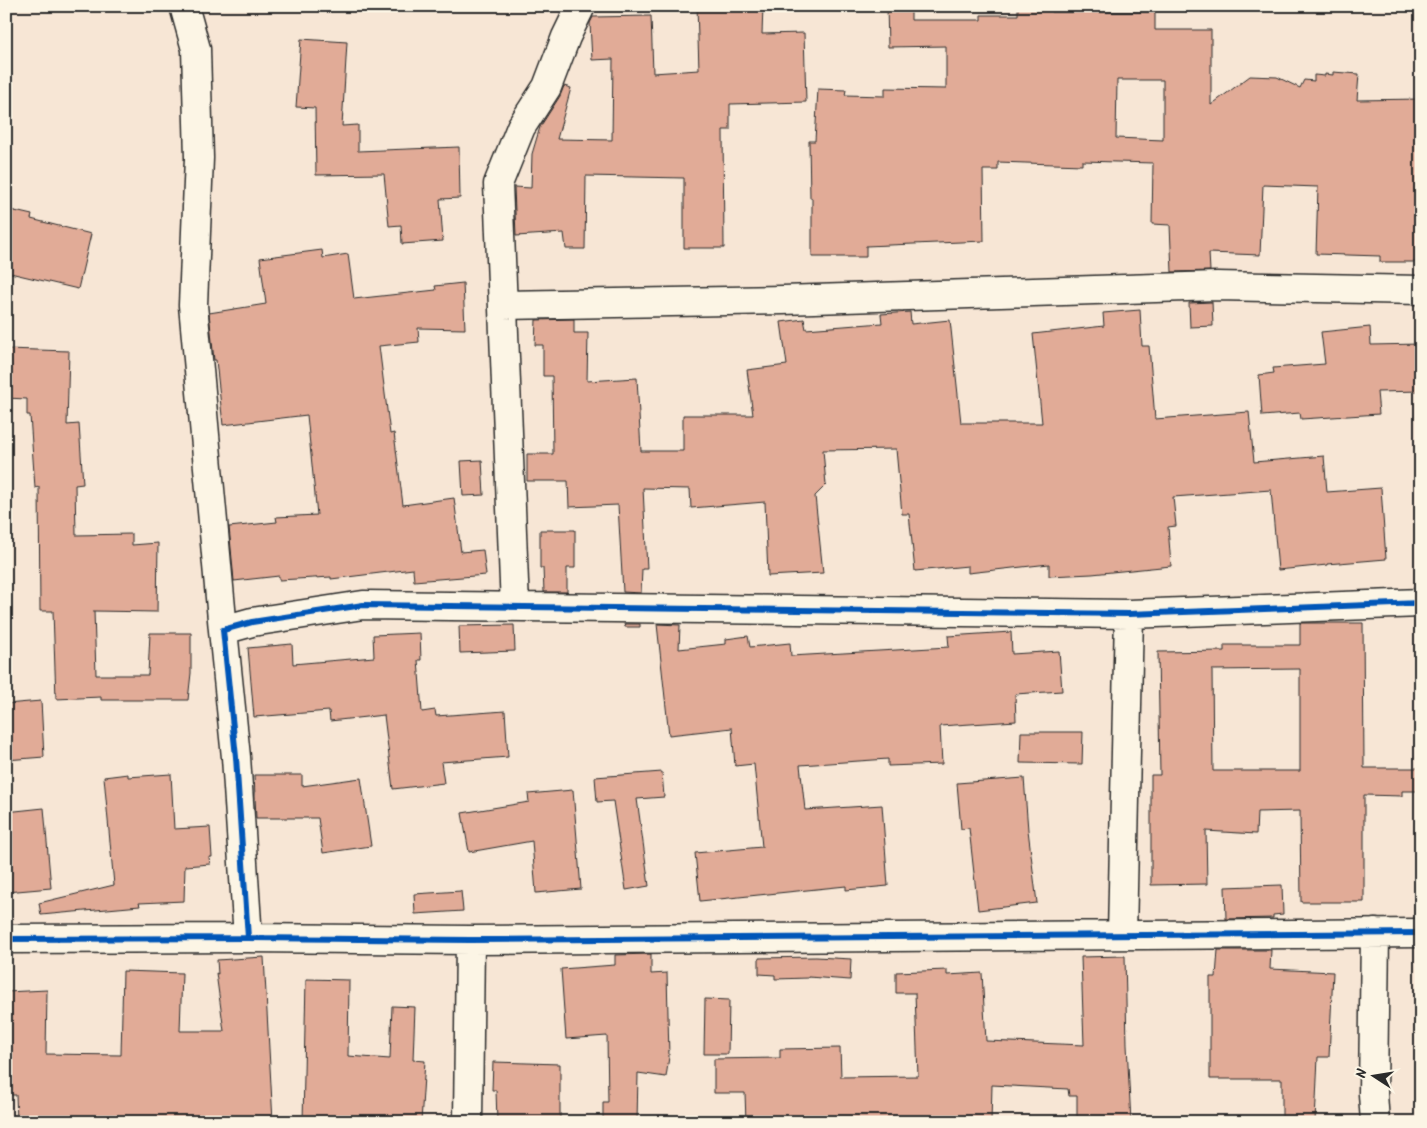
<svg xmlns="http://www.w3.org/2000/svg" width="1427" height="1128" font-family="Kalam,sans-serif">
	<rect width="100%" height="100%" fill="#f7e6d5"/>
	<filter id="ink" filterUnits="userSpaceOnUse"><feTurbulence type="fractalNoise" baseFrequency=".02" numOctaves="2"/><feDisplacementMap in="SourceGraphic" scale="10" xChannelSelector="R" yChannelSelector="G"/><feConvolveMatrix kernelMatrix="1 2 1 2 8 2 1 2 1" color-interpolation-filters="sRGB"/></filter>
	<g filter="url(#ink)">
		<path fill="#e1ab97" stroke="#2b2b2b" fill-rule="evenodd" d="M 697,6 L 763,6 L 762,34 L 804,33 L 806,102 L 730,104 L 730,130 L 723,130 L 724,248 L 684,248 L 684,178 L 586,176 L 585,249 L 566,249 L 564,233 L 516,236 L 514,187 L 531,188 L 532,154 L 540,127 L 560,96 L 564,86 L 571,88 L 557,139 L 612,140 L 613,59 L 592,60 L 590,23 L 593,17 L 651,16 L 653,73 L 699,70 Z
			M 887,6 L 911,6 L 911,20 L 981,20 L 981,15 L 1018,15 L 1018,6 L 1052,6 L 1052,12 L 1155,12 L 1155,30 L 1211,30 L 1211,105 L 1250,76 L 1277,77 L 1300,88 L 1304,80 L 1314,81 L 1314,75 L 1325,76 L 1325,74 L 1333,75 L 1333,72 L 1359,74 L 1357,100 L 1421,99 L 1421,262 L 1380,262 L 1380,256 L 1316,254 L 1318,187 L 1263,185 L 1260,255 L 1209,253 L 1210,271 L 1172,272 L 1170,225 L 1152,224 L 1153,163 L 1082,161 L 1082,165 L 998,162 L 998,170 L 983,170 L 984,241 L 866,246 L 866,257 L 812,257 L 812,198 L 810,198 L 809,141 L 815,141 L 818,89 L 846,90 L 845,95 L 885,96 L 885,88 L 946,89 L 946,46 L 888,47 ZM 1117,80 L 1163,80 L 1163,140 L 1116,138 Z
			M 301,39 L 347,42 L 342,126 L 358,125 L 358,151 L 459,147 L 460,198 L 440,199 L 443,241 L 402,244 L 401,225 L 389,226 L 384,174 L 316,175 L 315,108 L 296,107 Z
			M 6,209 L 32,215 L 31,219 L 91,234 L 78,289 L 6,272 Z
			M 322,250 L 323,258 L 348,254 L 354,299 L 436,290 L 435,286 L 463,283 L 465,329 L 418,328 L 419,342 L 379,346 L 390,434 L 394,433 L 403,505 L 454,498 L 461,552 L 483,550 L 486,575 L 414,581 L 413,569 L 331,579 L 331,577 L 279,580 L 279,576 L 234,581 L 229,527 L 277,522 L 276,517 L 317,515 L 307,415 L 223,425 L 216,360 L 214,360 L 209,313 L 266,304 L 260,258 Z
			M 1212,302 L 1213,326 L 1190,327 L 1189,303 Z
			M 1140,310 L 1142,346 L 1149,346 L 1155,419 L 1249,412 L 1254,462 L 1324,456 L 1327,492 L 1381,488 L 1386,559 L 1327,564 L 1327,565 L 1278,570 L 1271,490 L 1173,497 L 1176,526 L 1168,527 L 1171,566 L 1092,574 L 1049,576 L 1049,564 L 968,573 L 968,566 L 915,571 L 909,514 L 902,514 L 896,449 L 823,450 L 826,485 L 815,496 L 823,573 L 768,576 L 765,502 L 691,508 L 690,489 L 643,488 L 647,569 L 642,569 L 641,593 L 623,592 L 618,505 L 569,507 L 568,481 L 527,481 L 527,454 L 553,454 L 552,376 L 543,376 L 543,345 L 535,345 L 536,320 L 574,319 L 574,333 L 588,333 L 587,381 L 637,378 L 641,451 L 683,451 L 683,415 L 753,415 L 747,370 L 787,365 L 781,322 L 804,319 L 806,329 L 882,323 L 881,314 L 910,312 L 911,324 L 950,320 L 961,423 L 1042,423 L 1033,334 L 1104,326 L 1103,313 Z
			M 1370,327 L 1371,345 L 1421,344 L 1421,391 L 1377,392 L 1379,414 L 1301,419 L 1300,413 L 1262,416 L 1259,375 L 1274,373 L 1273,368 L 1325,364 L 1321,332 Z
			M 6,349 L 69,351 L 67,425 L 79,424 L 83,484 L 75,485 L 76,535 L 132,534 L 132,545 L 158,543 L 157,612 L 94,611 L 96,675 L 148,675 L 150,633 L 191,633 L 191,673 L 188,700 L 101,700 L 101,697 L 56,699 L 53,611 L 40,611 L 39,487 L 35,488 L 30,415 L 27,415 L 27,399 L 6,398 Z
			M 482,460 L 484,495 L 463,496 L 461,461 Z
			M 540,530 L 575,530 L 575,568 L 567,568 L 567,592 L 544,592 L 543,568 L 540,568 Z
			M 1300,623 L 1363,623 L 1364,768 L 1421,768 L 1421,791 L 1402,791 L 1402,796 L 1364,795 L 1364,902 L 1301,902 L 1300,811 L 1257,812 L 1256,834 L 1206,831 L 1207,884 L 1151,885 L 1151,775 L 1160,775 L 1158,652 L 1224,651 L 1224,645 L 1300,645 ZM 1300,669 L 1300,771 L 1213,771 L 1212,670 Z
			M 624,624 L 640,624 L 640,627 L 625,627 Z
			M 657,624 L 680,625 L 679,649 L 726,644 L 726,639 L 748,636 L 750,647 L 790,643 L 791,656 L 949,647 L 948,636 L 1011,632 L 1012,654 L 1059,651 L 1062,691 L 1015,694 L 1016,721 L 940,726 L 942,764 L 888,766 L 888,759 L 800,765 L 805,810 L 882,805 L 888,886 L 846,890 L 846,886 L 700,901 L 695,853 L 762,847 L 754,764 L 735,766 L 732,728 L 669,735 Z
			M 514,625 L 515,651 L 460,653 L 459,626 Z
			M 420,633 L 421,660 L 418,660 L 422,712 L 435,710 L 436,716 L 505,711 L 508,757 L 441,762 L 444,783 L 393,789 L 384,715 L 330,721 L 329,711 L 254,717 L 248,648 L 292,644 L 293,664 L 374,657 L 373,635 Z
			M 41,701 L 44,757 L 6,760 L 6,704 Z
			M 1021,732 L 1083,732 L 1082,764 L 1020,763 Z
			M 662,772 L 664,797 L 637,799 L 649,886 L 626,890 L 613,801 L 597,802 L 595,777 Z
			M 128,774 L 128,777 L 171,774 L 174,829 L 210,827 L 212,857 L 209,857 L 210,864 L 185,866 L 184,901 L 139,903 L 140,906 L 41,915 L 39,903 L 114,885 L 104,777 Z
			M 254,775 L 302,775 L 302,786 L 361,778 L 371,846 L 323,853 L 318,818 L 256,818 Z
			M 1024,778 L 1028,830 L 1037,903 L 978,910 L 969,828 L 961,829 L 957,783 Z
			M 573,790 L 581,889 L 536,893 L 532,841 L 469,852 L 462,813 L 529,802 L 528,794 Z
			M 44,808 L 51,888 L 6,892 L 6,812 Z
			M 1282,885 L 1283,914 L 1273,915 L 1273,918 L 1226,919 L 1225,887 Z
			M 461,891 L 463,911 L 415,914 L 414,894 Z
			M 1218,950 L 1271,950 L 1270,969 L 1333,972 L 1329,1057 L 1318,1057 L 1315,1122 L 1282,1122 L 1282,1079 L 1210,1079 L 1210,977 L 1216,977 Z
			M 651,954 L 651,974 L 667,973 L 669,1057 L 666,1077 L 638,1073 L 637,1122 L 603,1122 L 603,1102 L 608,1102 L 607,1036 L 566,1039 L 561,969 L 615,965 L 615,955 Z
			M 1125,956 L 1127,1045 L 1131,1122 L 1077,1122 L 1077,1096 L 1069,1096 L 1068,1089 L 992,1085 L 991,1122 L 746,1122 L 745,1093 L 714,1093 L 714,1059 L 780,1058 L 780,1049 L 840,1048 L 841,1077 L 918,1076 L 915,993 L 896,993 L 896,972 L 947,970 L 947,975 L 982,973 L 986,1041 L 1084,1045 L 1081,957 Z
			M 264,957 L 273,1122 L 17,1122 L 16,1095 L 6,1095 L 6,992 L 47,990 L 46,1054 L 121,1055 L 123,971 L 182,973 L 180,1031 L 224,1031 L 216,973 L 218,974 L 217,960 Z
			M 816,957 L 851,959 L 850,980 L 808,977 L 808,978 L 775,979 L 775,975 L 759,974 L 759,958 Z
			M 306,979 L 349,980 L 348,1056 L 390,1059 L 392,1006 L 415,1007 L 413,1060 L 425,1061 L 421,1122 L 303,1122 Z
			M 705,999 L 729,1000 L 728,1054 L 704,1054 Z
			M 493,1062 L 560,1064 L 560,1122 L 497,1122 L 496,1090 L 492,1090 Z"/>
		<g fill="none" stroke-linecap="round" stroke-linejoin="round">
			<g stroke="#2b2b2b" stroke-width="31">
				<path id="minor" d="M 184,6 L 196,49 L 199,158 L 193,305 L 223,630
					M 503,305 L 783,300 L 1217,286 L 1421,290
					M 515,607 L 498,184 L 521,127 L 547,87 L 566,37 L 581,6
					M 1122,935 L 1129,614
					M 248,938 L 236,757 L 223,630 L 252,622 L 363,605 L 1129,614 L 1421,603
					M 6,939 L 248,938 L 470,940 L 1421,933
					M 468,1122 L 470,940
					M 1375,1122 L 1373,1094 L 1375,933"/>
			</g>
			<use href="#minor" stroke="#fcf5e5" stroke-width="28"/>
			<g stroke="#fcf5e5" stroke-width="9">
				<path id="cycleway" d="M 248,938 L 236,757 L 223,630 L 252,622 L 363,605 L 1129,614 L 1421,603
					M 6,939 L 248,938 L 470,940 L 1421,933"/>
			</g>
			<use href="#cycleway" stroke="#0057b8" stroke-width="6"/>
		</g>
	</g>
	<rect width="1427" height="1128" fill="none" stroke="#fcf5e5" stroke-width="25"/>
	<rect x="12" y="12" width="1402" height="1103" fill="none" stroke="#2b2b2b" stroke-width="2" filter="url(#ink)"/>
	<g transform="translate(1374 1076) rotate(282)" stroke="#fcf5e5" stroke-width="4" paint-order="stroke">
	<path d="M0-4L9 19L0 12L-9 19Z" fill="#2b2b2b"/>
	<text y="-8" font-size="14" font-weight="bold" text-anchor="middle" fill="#2b2b2b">N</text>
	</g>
</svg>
